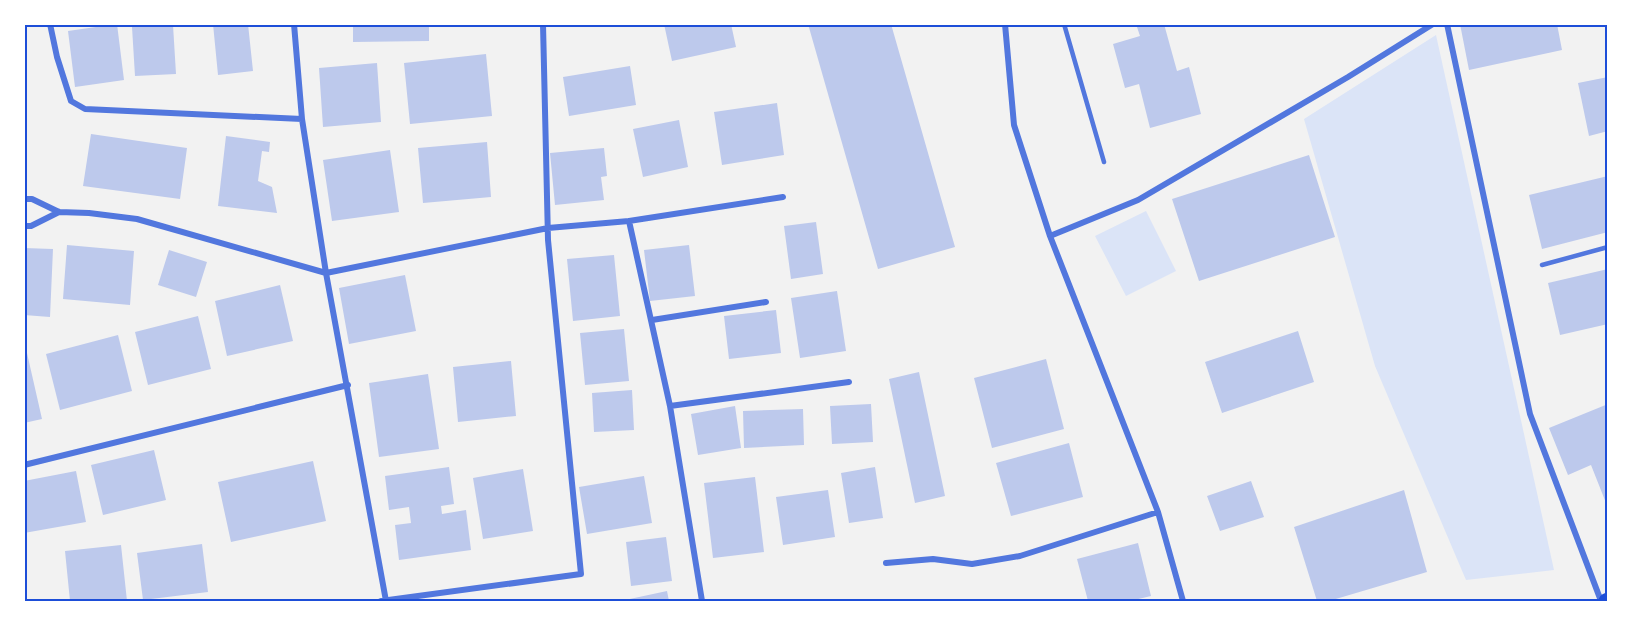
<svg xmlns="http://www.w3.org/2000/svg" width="1632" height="625" font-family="Helvetica,sans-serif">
	<rect width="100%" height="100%" fill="#f2f2f2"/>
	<path fill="#dbe4f7" d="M 1436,35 L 1554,570 L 1466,580 L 1375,366 L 1304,119 Z
		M 1146,211 L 1176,271 L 1126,296 L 1095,236 Z"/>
	<path fill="#bdc9ec" d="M 117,24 L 124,80 L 75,87 L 68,31 Z
		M 213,24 L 248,24 L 253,71 L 218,75 Z
		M 353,24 L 429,24 L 429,41 L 353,42 Z
		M 664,24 L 731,24 L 736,47 L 672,61 Z
		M 808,24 L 891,24 L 955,247 L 878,269 Z
		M 1147,24 L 1164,24 L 1177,71 L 1189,67 L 1201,114 L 1150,128 L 1139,84 L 1125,88 L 1113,44 L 1140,36 L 1137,27 Z
		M 1460,24 L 1557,24 L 1562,50 L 1469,70 Z
		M 173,25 L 176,74 L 135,76 L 132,27 Z
		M 486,54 L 492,116 L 410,124 L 404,63 Z
		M 377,63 L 381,122 L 323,127 L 319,68 Z
		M 630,66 L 636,105 L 569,116 L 563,77 Z
		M 1608,77 L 1608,131 L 1589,136 L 1578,83 Z
		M 777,103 L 784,155 L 722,165 L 714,112 Z
		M 679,120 L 688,167 L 643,177 L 633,129 Z
		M 91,134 L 187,148 L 180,199 L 83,186 Z
		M 226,136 L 270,142 L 269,152 L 262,151 L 258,181 L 272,187 L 277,213 L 218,206 Z
		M 487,142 L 491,197 L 423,203 L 418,148 Z
		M 604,148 L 607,176 L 601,177 L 604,200 L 555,205 L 550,153 Z
		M 390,150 L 399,212 L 332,221 L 323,160 Z
		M 1309,155 L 1335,237 L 1199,281 L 1172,199 Z
		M 1608,176 L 1608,232 L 1542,249 L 1529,195 Z
		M 816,222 L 823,274 L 791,279 L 784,226 Z
		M 67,245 L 134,251 L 130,305 L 63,299 Z
		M 689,245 L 695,296 L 650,301 L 644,250 Z
		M 24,248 L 53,249 L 50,317 L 24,315 Z
		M 169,250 L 207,262 L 196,297 L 158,285 Z
		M 614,255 L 620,316 L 573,321 L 567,259 Z
		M 1608,269 L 1608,324 L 1560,335 L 1548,283 Z
		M 405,275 L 416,331 L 349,344 L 339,288 Z
		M 280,285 L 293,341 L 227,356 L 215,301 Z
		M 837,291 L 846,351 L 800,358 L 791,298 Z
		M 776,310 L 781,353 L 729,359 L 724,316 Z
		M 198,316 L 211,369 L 148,385 L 135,332 Z
		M 624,329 L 629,381 L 585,385 L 580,333 Z
		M 1298,331 L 1314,382 L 1222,413 L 1205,362 Z
		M 118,335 L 132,391 L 60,410 L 46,354 Z
		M 24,353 L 27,353 L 42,419 L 24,423 Z
		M 1046,359 L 1064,429 L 992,448 L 974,378 Z
		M 511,361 L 516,416 L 458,422 L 453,367 Z
		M 919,372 L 945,496 L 915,503 L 889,379 Z
		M 428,374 L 439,449 L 379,457 L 369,383 Z
		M 632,390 L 634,430 L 594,432 L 592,393 Z
		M 871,404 L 873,442 L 832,444 L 830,406 Z
		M 1608,404 L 1608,508 L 1591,465 L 1568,475 L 1549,428 Z
		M 735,406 L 741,448 L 698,455 L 691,414 Z
		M 803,409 L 804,445 L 744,448 L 743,411 Z
		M 1069,443 L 1083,497 L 1011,516 L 996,463 Z
		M 154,450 L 166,500 L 103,515 L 91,465 Z
		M 313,461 L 326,521 L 231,542 L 218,482 Z
		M 449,467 L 454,504 L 441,506 L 442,514 L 466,510 L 471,550 L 399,560 L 395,525 L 411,523 L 409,507 L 389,510 L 385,476 Z
		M 875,467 L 883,518 L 849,523 L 841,473 Z
		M 523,469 L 533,531 L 483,539 L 473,478 Z
		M 76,471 L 86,522 L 24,533 L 24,481 Z
		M 644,476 L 652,523 L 587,534 L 579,487 Z
		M 755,477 L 764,552 L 713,558 L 704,483 Z
		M 1251,481 L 1264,517 L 1220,531 L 1207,496 Z
		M 828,490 L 835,537 L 783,545 L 776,497 Z
		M 1404,490 L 1427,572 L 1329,601 L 1317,601 L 1294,527 Z
		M 666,537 L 672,581 L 631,586 L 626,542 Z
		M 1138,543 L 1151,596 L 1130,601 L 1088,601 L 1077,559 Z
		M 202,544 L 208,592 L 143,600 L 137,553 Z
		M 121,545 L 127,601 L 70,601 L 65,551 Z
		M 667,591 L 669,601 L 625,601 L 625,600 Z"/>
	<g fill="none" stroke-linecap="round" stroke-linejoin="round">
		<path stroke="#5277de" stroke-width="4.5" d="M 1064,24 L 1104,162
			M 1542,265 L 1608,247"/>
		<path stroke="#5277de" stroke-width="6" d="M 50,24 L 57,57 L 71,101 L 85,109 L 302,119
			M 294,24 L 302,119 L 326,273 L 386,601
			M 1005,24 L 1014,125 L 1050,236 L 1158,512 L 1183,601
			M 1447,24 L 1530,414 L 1601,601
			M 24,199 L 32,199 L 59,212 L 89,213 L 137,219 L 326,273 L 548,228 L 629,221 L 783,197
			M 629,221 L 670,406 L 702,601
			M 24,226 L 31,226 L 59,212
			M 1050,236 L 1138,200 L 1348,77 L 1433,24
			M 652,320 L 766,302
			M 670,406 L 849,382
			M 24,465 L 348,385
			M 886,563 L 933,559 L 972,564 L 1020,556 L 1158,512
			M 381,601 L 581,574 L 548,240 L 543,24"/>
		<path stroke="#1d4ed8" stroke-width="15" d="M 1606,601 L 1608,600"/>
	</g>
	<rect width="1632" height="625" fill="none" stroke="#ffffff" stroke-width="51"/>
	<rect x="26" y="26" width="1580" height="574" fill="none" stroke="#1d4ed8" stroke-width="2"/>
</svg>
